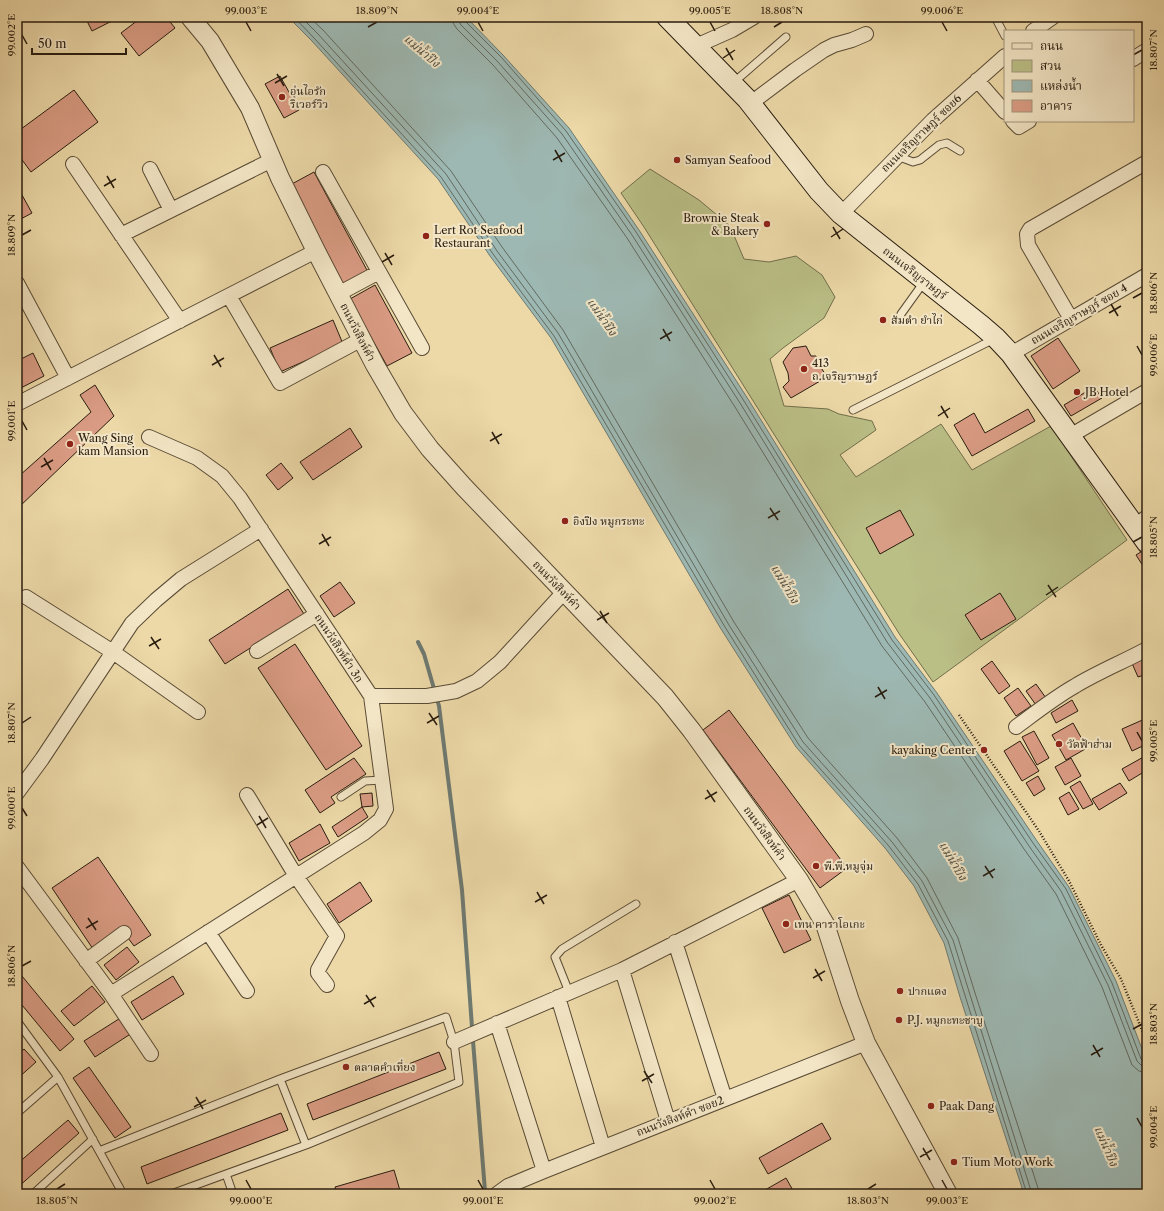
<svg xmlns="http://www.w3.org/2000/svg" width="1164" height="1211" font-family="'Libre Caslon Text','Noto Serif Thai',serif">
	<rect width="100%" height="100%" fill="#edd9a8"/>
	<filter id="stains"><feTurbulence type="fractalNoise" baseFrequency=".005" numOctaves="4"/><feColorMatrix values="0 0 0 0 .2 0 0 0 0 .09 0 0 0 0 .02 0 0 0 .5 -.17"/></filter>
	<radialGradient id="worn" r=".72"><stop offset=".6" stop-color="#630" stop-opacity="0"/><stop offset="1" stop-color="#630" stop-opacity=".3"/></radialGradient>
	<path fill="#babf86" stroke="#716e4a" d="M 650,169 L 699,200 L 730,226 L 744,259 L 769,262 L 796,256 L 822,275 L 835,297 L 824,318 L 783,348 L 770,359 L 784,406 L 828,409 L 839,414 L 872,421 L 876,430 L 840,455 L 856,477 L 941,424 L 972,470 L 1051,426 L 1127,540 L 933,682 L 900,635 L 644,227 L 621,193 Z"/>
	<path fill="#9db8b2" stroke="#6e7a71" d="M 288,17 L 466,17 L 503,55 L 569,128 L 639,230 L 748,399 L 895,637 L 937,693 L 1037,841 L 1069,887 L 1116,981 L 1147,1062 L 1147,1194 L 1024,1194 L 960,997 L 944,943 L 914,886 L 885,848 L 796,747 L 721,629 L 551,338 L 490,256 L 438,179 L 311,40 Z"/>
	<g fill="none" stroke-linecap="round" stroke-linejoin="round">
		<path stroke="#626a60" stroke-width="1" d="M 294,17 L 314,38 L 441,177 L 493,254 L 554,336 L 725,627 L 799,745 L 888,845 L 918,884 L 948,941 L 1027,1194
			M 301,17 L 318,34 L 446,174 L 497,251 L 558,333 L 729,625 L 803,742 L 892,842 L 922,881 L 953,940 L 1032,1194
			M 309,17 L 323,30 L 451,171 L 502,247 L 563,330 L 734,622 L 808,738 L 897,838 L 927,878 L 958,938 L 975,993 L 1038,1188 L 1038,1194
			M 453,17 L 453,23 L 457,29 L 493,65 L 557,138 L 627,238 L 735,407 L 882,646 L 925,702 L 1024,849 L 1056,894 L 1102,987 L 1132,1065 L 1139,1071 L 1147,1073
			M 459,17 L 459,21 L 461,25 L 497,61 L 562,134 L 632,235 L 740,403 L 887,642 L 930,698 L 1029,846 L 1061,891 L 1108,985 L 1137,1061 L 1141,1065 L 1147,1067
			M 464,17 L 465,21 L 501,57 L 566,131 L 636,232 L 744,401 L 892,640 L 934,695 L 1033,843 L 1066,889 L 1112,983 L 1141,1059 L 1144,1061 L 1147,1062"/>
		<path stroke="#6e7a71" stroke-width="4" d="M 418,642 L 424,654 L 439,706 L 462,890 L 472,1027
			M 473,1041 L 485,1191"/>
	</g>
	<path fill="#da9c84" stroke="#281c0f" d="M 85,17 L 120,17 L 92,31 Z
		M 142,17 L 166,17 L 175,28 L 139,56 L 121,33 Z
		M 280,76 L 299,110 L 284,118 L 265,84 Z
		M 74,90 L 98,122 L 31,172 L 17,153 L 17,132 Z
		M 314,172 L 368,272 L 343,285 L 290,185 Z
		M 17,186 L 32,213 L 17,221 Z
		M 375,285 L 412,353 L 387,366 L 350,299 Z
		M 333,320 L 343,344 L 280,372 L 270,348 Z
		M 1058,338 L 1080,371 L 1053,389 L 1031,356 Z
		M 806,346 L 811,356 L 816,356 L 820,366 L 827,377 L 791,398 L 783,387 L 789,381 L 788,373 L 783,362 L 793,348 Z
		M 33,353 L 44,376 L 17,390 L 17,361 Z
		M 95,385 L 114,416 L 17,509 L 17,472 L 19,476 L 91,412 L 80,395 Z
		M 1094,387 L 1102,398 L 1071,416 L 1064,405 Z
		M 1028,409 L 1035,421 L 972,456 L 954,425 L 974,413 L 985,433 Z
		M 350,428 L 362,447 L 313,480 L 300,462 Z
		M 281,463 L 293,478 L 278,490 L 266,475 Z
		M 900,510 L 914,535 L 880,554 L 866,528 Z
		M 1147,548 L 1147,567 L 1145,569 L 1136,555 Z
		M 340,582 L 355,603 L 334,617 L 320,596 Z
		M 288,589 L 304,614 L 225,664 L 209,640 Z
		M 1000,593 L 1016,619 L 981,640 L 965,615 Z
		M 295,644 L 362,746 L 326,770 L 258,668 Z
		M 1147,654 L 1147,674 L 1138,677 L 1131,661 Z
		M 992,661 L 1010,686 L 999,694 L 981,669 Z
		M 1036,684 L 1046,698 L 1036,705 L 1026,691 Z
		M 1018,688 L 1031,706 L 1016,716 L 1004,698 Z
		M 1072,700 L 1078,711 L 1056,723 L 1051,713 Z
		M 729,710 L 847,868 L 820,888 L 703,730 Z
		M 1147,718 L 1147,744 L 1132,751 L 1122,729 Z
		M 1073,723 L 1087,748 L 1066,760 L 1052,735 Z
		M 1034,731 L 1049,758 L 1037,765 L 1022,737 Z
		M 1020,741 L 1039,771 L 1022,781 L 1004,751 Z
		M 1147,755 L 1147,770 L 1129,781 L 1122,769 Z
		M 354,758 L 366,774 L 331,797 L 335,803 L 320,813 L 305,790 Z
		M 1071,758 L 1081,776 L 1065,785 L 1055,767 Z
		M 1038,776 L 1045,789 L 1034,796 L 1026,783 Z
		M 1080,781 L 1093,804 L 1083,809 L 1070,787 Z
		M 1120,783 L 1127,793 L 1099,810 L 1092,799 Z
		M 1069,792 L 1079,809 L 1068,815 L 1059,798 Z
		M 372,793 L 373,806 L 362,807 L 360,794 Z
		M 362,807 L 368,817 L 338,837 L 332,827 Z
		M 320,824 L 330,843 L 299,861 L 289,843 Z
		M 98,857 L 151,935 L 134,946 L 122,930 L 93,949 L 52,888 Z
		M 360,882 L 372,901 L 339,923 L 327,904 Z
		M 789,895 L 811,940 L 784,953 L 762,908 Z
		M 127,947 L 139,962 L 116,980 L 104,965 Z
		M 17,970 L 74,1039 L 60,1051 L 17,999 Z
		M 173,976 L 184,994 L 142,1020 L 131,1002 Z
		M 92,986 L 105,1002 L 74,1026 L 61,1011 Z
		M 122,1017 L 132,1033 L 95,1057 L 84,1041 Z
		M 24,1049 L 36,1062 L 17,1079 L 17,1055 Z
		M 439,1052 L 446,1069 L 313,1120 L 307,1104 Z
		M 89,1067 L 131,1127 L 115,1138 L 73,1078 Z
		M 281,1113 L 288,1130 L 147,1184 L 141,1167 Z
		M 68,1120 L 79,1133 L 17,1188 L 17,1164 Z
		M 822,1123 L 831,1139 L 768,1174 L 759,1158 Z
		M 394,1170 L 401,1194 L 337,1194 L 335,1187 Z
		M 786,1178 L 795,1194 L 758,1194 Z"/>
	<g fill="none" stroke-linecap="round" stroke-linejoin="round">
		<g stroke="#594b35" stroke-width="9">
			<path id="service" d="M 995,17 L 1005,36
				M 733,83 L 786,37
				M 897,156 L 913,162 L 920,160 L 939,145 L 947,143 L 960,151
				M 901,314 L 924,282
				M 853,410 L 994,339
				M 341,797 L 365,781 L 382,780
				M 569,992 L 555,957 L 562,949 L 636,904
				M 17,1021 L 58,1077 L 123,1194
				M 280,1079 L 306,1145
				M 17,1113 L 58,1077
				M 99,1151 L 280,1079 L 446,1017 L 454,1042 L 459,1082 L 306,1145 L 171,1194
				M 226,1174 L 233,1194
				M 33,1194 L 93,1139"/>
		</g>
		<g stroke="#594b35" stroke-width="16">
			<path id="minor" d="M 1033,31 L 1053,17
				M 696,46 L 732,30 L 754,17
				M 1133,59 L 1147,50
				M 977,80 L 1005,112
				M 751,103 L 795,70 L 824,50 L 834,45 L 852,40 L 866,34
				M 1013,121 L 1019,127 L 1029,121
				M 73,164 L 180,321
				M 150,169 L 171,210
				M 323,172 L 422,348
				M 841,214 L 933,120 L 1005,56
				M 121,235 L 272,160
				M 17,283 L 68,378
				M 338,294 L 379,272
				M 229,296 L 280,383 L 362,339
				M 1071,319 L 1028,245 L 1027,234 L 1030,229 L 1147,162
				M 1011,354 L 1147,275
				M 17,404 L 316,251
				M 1070,436 L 1147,391
				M 149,437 L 197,458 L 222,476 L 240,498 L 371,696 L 427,696 L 456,691 L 477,681 L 500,662 L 564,592
				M 1135,526 L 1147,517
				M 26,597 L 113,652 L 198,712
				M 257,651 L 317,614
				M 1016,727 C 1035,713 1054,698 1075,686 C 1098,672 1123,662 1147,649
				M 17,793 L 42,759 L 132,623 L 156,600 L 181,579 L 261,529
				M 247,795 L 296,876 L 337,936 L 318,970 L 318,973 L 327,985
				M 17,867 L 111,994 L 151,1054
				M 208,932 L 247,991
				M 675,942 L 725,1099
				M 86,961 L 124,933
				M 622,970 L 668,1121
				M 111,994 L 364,833 L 380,820 L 386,809 L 371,696
				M 558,997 L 603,1147
				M 497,1023 L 544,1171
				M 454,1042 L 622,970 L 799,880
				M 497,1194 L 508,1186 L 544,1171 L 866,1043"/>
		</g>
		<g stroke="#594b35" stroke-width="20">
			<path id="tertiary" d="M 190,17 L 210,41 L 250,108 L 280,178 L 316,251 L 375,365 L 403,413 L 430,449 L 464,487 L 665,697 L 692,731 L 799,880 L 825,924 L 850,1001 L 866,1043 L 948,1194"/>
		</g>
		<g stroke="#281c0f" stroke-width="22">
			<path id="secondary" d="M 667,17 L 747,99 L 819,191 L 841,214 L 981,325 L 996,338 L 1011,354 L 1147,543"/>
		</g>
		<path stroke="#281c0f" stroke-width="2.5" stroke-dasharray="1 2" stroke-linecap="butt" d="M 959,715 L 1039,831 L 1069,881 L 1101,945 L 1121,979 L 1147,1042"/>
		<use href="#service" stroke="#f3e6c6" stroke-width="7"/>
		<use href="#minor" stroke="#f3e6c6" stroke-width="14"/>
		<use href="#tertiary" stroke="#f3e6c6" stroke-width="18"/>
		<use href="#secondary" stroke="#f3e6c6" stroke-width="20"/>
	</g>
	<path fill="none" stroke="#281c0f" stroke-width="1.5" d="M 246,22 L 251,31M 478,22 L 483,31M 710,22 L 715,31M 942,22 L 947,31M 368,27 L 377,22M 774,27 L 782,22M 22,35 L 27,44M 726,48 L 733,60M 1133,55 L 1142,50M 723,58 L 735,50M 277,74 L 284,86M 275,83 L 287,76M 555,150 L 562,162M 553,160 L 565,153M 107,176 L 114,188M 104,186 L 116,179M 833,227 L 840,239M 22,235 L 31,230M 831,237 L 843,229M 385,253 L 392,265M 382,262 L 394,255M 1133,298 L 1142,293M 1111,304 L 1118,316M 1109,313 L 1121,306M 663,329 L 670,341M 660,339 L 672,332M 1137,346 L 1142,355M 214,355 L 221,367M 212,365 L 224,358M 941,406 L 948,418M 938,416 L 950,408M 22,421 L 27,430M 492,432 L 499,444M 490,441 L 502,434M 44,458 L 51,470M 41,467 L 53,460M 770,508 L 778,520M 768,518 L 780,511M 322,534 L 329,546M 1133,542 L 1142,537M 319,544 L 331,537M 1048,585 L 1056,597M 1046,595 L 1058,587M 600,611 L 607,623M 597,620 L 609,613M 151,637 L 159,649M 149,646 L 161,639M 878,687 L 885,699M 875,697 L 887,690M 429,713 L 437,725M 22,723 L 31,717M 427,723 L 439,716M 1137,732 L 1142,741M 707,790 L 715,802M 705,799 L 717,792M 22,808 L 27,816M 259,816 L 266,828M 257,825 L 268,818M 985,866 L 993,878M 983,876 L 995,869M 537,892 L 544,904M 535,902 L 547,895M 88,918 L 96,930M 86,928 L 98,921M 22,966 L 31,961M 815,969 L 822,981M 813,978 L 825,971M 366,995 L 374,1007M 364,1004 L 376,997M 1133,1029 L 1142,1024M 1093,1045 L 1100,1057M 1091,1055 L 1103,1048M 644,1071 L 652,1083M 642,1081 L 654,1074M 196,1097 L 203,1109M 194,1107 L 206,1100M 1137,1118 L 1142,1127M 923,1148 L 930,1160M 920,1157 L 932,1150M 246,1180 L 251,1189M 478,1180 L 483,1189M 710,1180 L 715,1189M 942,1180 L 947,1189M 57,1189 L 65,1184M 868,1189 L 876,1184"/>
	<g fill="#8f2418" stroke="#f3e6c6" stroke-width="1.5">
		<circle cx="282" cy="97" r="4"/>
		<circle cx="677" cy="160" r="4"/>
		<circle cx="767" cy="224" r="4"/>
		<circle cx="426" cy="236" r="4"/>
		<circle cx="883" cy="320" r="4"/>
		<circle cx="804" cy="369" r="4"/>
		<circle cx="1077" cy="392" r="4"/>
		<circle cx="70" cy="444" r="4"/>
		<circle cx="565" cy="521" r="4"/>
		<circle cx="1059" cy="744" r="4"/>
		<circle cx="984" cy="750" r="4"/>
		<circle cx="816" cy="866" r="4"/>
		<circle cx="786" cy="924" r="4"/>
		<circle cx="900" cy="991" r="4"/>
		<circle cx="899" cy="1020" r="4"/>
		<circle cx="346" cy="1067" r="4"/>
		<circle cx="931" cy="1106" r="4"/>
		<circle cx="954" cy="1162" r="4"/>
	</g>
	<g text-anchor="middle" stroke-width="4" stroke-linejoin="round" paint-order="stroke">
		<g font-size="11" fill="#281c0f" stroke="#f3e6c6" text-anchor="start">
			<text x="290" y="95">อุ่นไอรัก<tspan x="290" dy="13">ริเวอร์วิว</tspan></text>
			<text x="685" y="164">Samyan Seafood</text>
			<text x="759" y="222" text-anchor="end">Brownie Steak<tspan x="759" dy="13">&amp; Bakery</tspan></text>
			<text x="434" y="234">Lert Rot Seafood<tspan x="434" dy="13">Restaurant</tspan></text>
			<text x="891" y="324">ส้มตำ ยำไก่</text>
			<text x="812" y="367">413<tspan x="812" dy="13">ถ.เจริญราษฏร์</tspan></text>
			<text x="1085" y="396">JB Hotel</text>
			<text x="78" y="442">Wang Sing<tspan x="78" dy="13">kam Mansion</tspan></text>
			<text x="573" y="525">อิงปิง หมูกระทะ</text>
			<text x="1067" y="748">วัดฟ้าฮ่าม</text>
			<text x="976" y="754" text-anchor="end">kayaking Center</text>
			<text x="824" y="870">พี.พี.หมูจุ่ม</text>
			<text x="794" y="928">เทน คาราโอเกะ</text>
			<text x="908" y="995">ปากแดง</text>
			<text x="907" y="1024">P.J. หมูกะทะชาบู</text>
			<text x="354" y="1071">ตลาดคำเที่ยง</text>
			<text x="939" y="1110">Paak Dang</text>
			<text x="962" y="1166">Tium Moto Work</text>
		</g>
		<g font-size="11" fill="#281c0f" stroke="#f3e6c6">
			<text transform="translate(921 133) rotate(-44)" y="4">ถนนเจริญราษฎร์ ซอย6</text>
			<text transform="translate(915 273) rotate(38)" y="4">ถนนเจริญราษฎร์</text>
			<text transform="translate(1079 314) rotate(-30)" y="4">ถนนเจริญราษฎร์ ซอย 4</text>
			<text transform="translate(358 332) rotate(63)" y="4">ถนนวังสิงห์คำ</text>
			<text transform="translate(557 585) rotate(46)" y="4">ถนนวังสิงห์คำ</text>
			<text transform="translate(339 648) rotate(57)" y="4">ถนนวังสิงห์คำ 3ก</text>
			<text transform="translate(765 833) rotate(54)" y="4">ถนนวังสิงห์คำ</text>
			<text transform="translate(680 1116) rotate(-21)" y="4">ถนนวังสิงห์คำ ซอย2</text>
		</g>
		<g font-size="12" font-style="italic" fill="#4b4b40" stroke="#f3e6c6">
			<text transform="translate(422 51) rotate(40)" y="4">แม่น้ำปิง</text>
			<text transform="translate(602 317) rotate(55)" y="4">แม่น้ำปิง</text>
			<text transform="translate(785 584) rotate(59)" y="4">แม่น้ำปิง</text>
			<text transform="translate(953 861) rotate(59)" y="4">แม่น้ำปิง</text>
			<text transform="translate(1106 1146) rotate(66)" y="4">แม่น้ำปิง</text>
		</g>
	</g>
	<rect width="1164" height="1211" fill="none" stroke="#edd9a8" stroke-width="44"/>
	<rect x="1004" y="30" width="130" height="92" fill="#f3e6c6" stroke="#a2957d"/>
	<rect x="1012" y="43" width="20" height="6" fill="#f3e6c6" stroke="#a2957d"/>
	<text x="1040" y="50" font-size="12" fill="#281c0f">ถนน</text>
	<rect x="1012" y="60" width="20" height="12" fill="#babf86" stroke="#a2957d"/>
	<text x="1040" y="70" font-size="12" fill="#281c0f">สวน</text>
	<rect x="1012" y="80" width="20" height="12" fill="#9db8b2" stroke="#a2957d"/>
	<text x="1040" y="90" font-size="12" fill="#281c0f">แหล่งน้ำ</text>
	<rect x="1012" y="100" width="20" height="12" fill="#da9c84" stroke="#a2957d"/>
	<text x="1040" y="110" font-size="12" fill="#281c0f">อาคาร</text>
	<path d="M32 48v6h94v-6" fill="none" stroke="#281c0f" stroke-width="2"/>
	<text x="38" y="48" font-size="12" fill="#281c0f" stroke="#f3e6c6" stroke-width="3" paint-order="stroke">50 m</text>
	<rect x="22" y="22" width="1120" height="1167" fill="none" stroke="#281c0f" stroke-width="1.5"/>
	<g font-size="10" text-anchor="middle" fill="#281c0f">
		<text x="246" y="14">99.003°E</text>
		<text x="377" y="14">18.809°N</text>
		<text x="478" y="14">99.004°E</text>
		<text x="710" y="14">99.005°E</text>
		<text x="782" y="14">18.808°N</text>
		<text x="942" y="14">99.006°E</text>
		<text transform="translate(11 35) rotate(-90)" y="4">99.002°E</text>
		<text transform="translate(1153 50) rotate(-90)" y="4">18.807°N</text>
		<text transform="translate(11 235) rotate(-90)" y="4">18.809°N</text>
		<text transform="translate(1153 293) rotate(-90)" y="4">18.806°N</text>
		<text transform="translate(1153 355) rotate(-90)" y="4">99.006°E</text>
		<text transform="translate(11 421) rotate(-90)" y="4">99.001°E</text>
		<text transform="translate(1153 537) rotate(-90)" y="4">18.805°N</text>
		<text transform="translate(11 723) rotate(-90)" y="4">18.807°N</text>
		<text transform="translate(1153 741) rotate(-90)" y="4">99.005°E</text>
		<text transform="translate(11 808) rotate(-90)" y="4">99.000°E</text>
		<text transform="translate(11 966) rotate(-90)" y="4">18.806°N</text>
		<text transform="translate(1153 1024) rotate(-90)" y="4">18.803°N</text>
		<text transform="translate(1153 1127) rotate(-90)" y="4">99.004°E</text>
		<text x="57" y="1204">18.805°N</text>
		<text x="251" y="1204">99.000°E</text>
		<text x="483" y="1204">99.001°E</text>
		<text x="715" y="1204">99.002°E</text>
		<text x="868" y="1204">18.803°N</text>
		<text x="947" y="1204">99.003°E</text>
	</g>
	<rect width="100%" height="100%" filter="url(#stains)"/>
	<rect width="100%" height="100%" fill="url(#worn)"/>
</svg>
